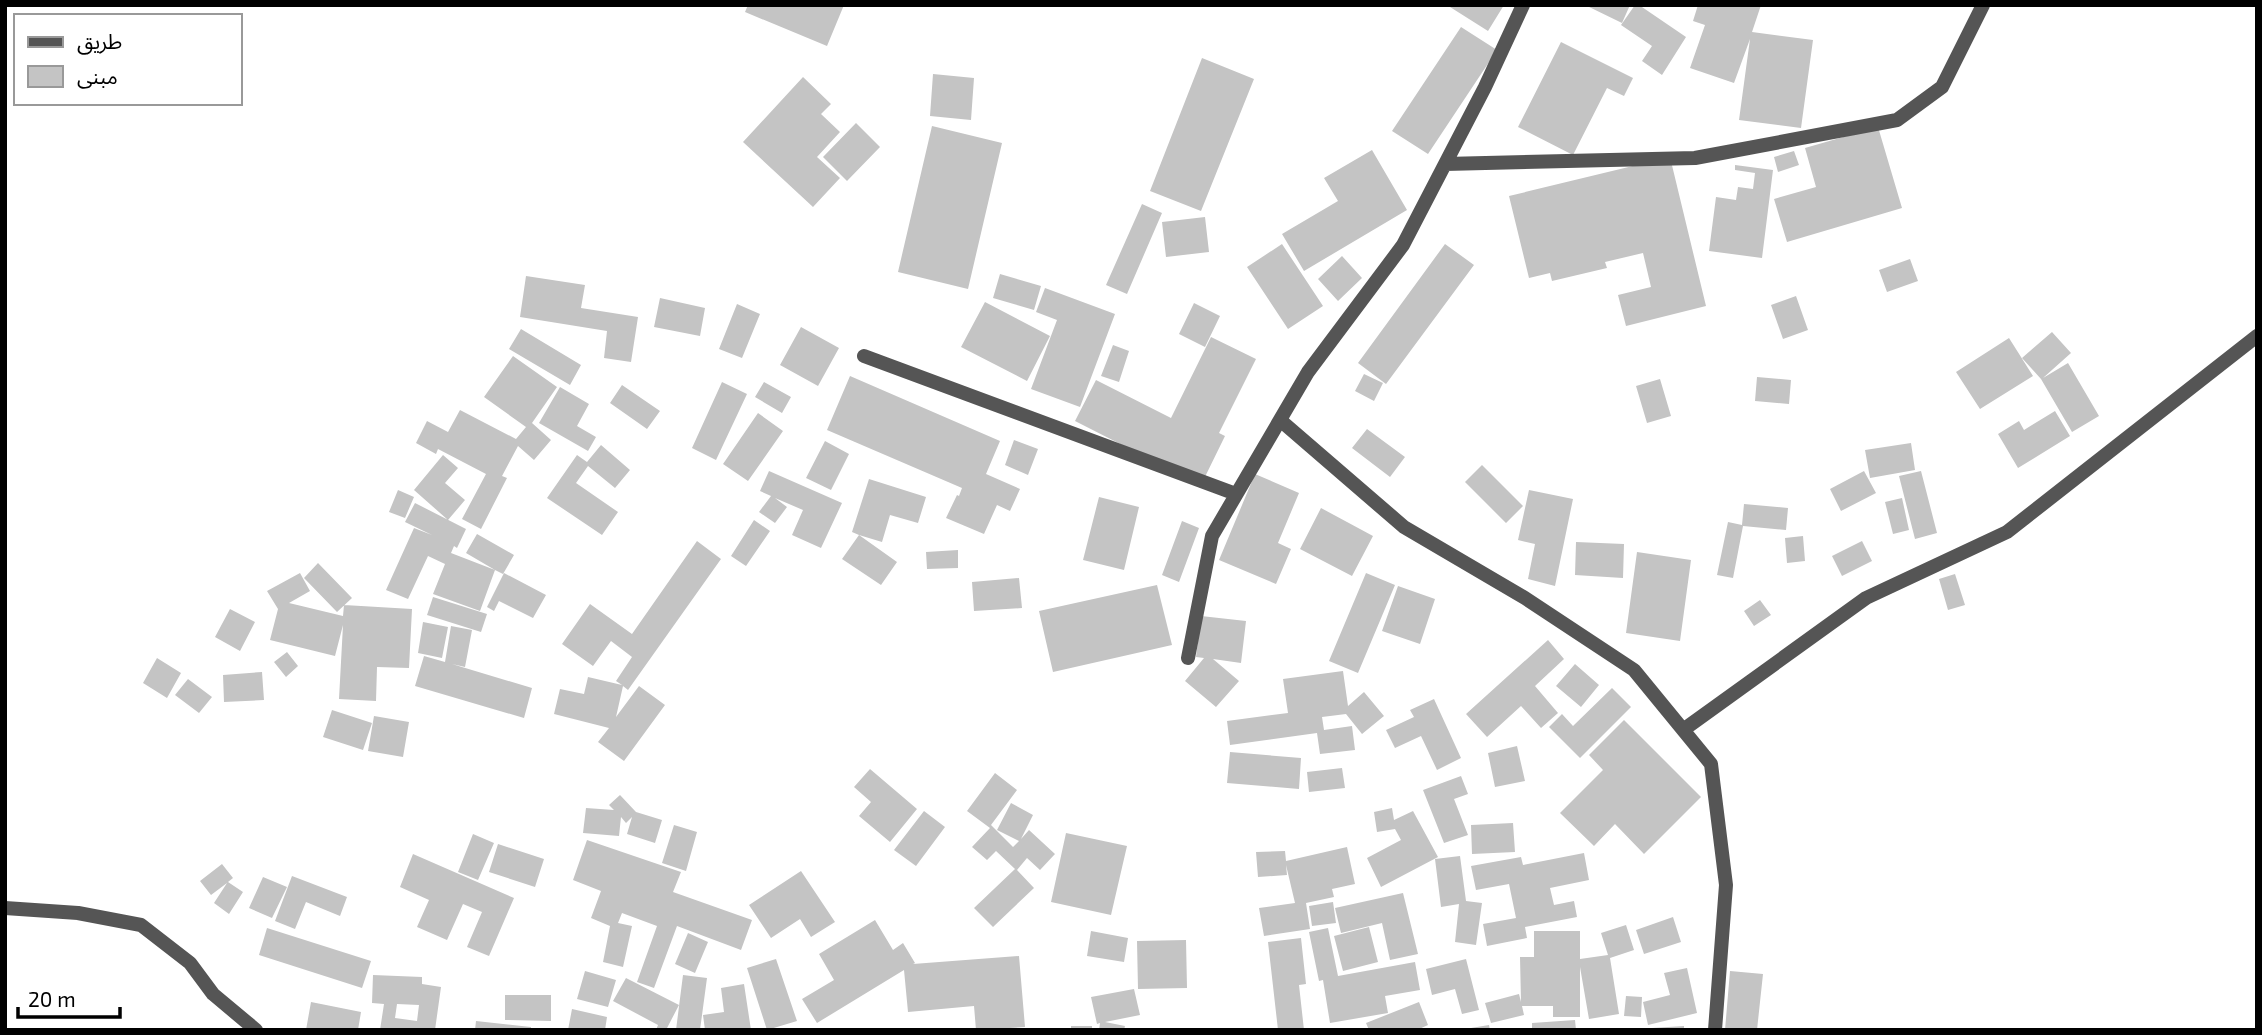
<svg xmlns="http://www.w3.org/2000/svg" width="2262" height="1035" font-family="'Exo 2','Noto Sans Arabic',sans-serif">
	<rect width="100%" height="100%" fill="#fff"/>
	<path fill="#c4c4c4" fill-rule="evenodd" d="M 748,5 L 844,5 L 827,46 L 745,12 Z
		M 1452,5 L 1504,5 L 1488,31 L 1450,7 Z
		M 1585,5 L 1630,5 L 1622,23 Z
		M 1635,5 L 1639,5 L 1686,37 L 1662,75 L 1642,61 L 1652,46 L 1621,25 Z
		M 1698,5 L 1761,5 L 1752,32 L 1813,40 L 1801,128 L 1739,120 L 1750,39 L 1734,83 L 1690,68 L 1705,25 L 1693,21 Z
		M 1461,27 L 1497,50 L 1428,154 L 1392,131 Z
		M 1561,42 L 1633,78 L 1624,96 L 1607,88 L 1573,155 L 1518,127 Z
		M 1202,58 L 1254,79 L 1201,211 L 1150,191 Z
		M 933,74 L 974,78 L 971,120 L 930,116 Z
		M 803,77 L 831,104 L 821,114 L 840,132 L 817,157 L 840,178 L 813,207 L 743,142 Z
		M 856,123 L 880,147 L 847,181 L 823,157 Z
		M 932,126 L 1002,143 L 968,289 L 898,272 Z
		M 1878,127 L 1902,208 L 1787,242 L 1774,199 L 1816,187 L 1805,148 Z
		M 1372,150 L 1407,210 L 1304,271 L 1282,234 L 1338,201 L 1324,178 Z
		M 1794,151 L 1799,165 L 1778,172 L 1774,157 Z
		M 1670,157 L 1706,306 L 1626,326 L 1618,295 L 1651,287 L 1643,253 L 1605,262 L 1607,268 L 1552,281 L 1550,273 L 1529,278 L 1509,196 Z
		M 1735,165 L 1773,170 L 1762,258 L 1709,251 L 1716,197 L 1736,200 L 1738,187 L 1753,189 L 1755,173 L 1735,170 Z
		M 1142,204 L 1162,213 L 1127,294 L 1106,285 Z
		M 1205,217 L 1209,252 L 1166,257 L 1162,222 Z
		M 1282,244 L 1323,306 L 1288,329 L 1247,267 Z
		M 1445,244 L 1474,265 L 1386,384 L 1358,363 Z
		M 1342,256 L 1362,278 L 1338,301 L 1318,279 Z
		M 1910,259 L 1918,281 L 1887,292 L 1879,270 Z
		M 1000,274 L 1041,286 L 1034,310 L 993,298 Z
		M 526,276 L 585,285 L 581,308 L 638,317 L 631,362 L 604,358 L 607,331 L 520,317 Z
		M 1045,288 L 1115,314 L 1080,407 L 1031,389 L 1057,320 L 1036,312 Z
		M 1796,296 L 1808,330 L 1783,339 L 1771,305 Z
		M 660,298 L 705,308 L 700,336 L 654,327 Z
		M 985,302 L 1050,336 L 1027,381 L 961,347 Z
		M 1194,303 L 1220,316 L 1205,347 L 1179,334 Z
		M 737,304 L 760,314 L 742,358 L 719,349 Z
		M 801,327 L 839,348 L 818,386 L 780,365 Z
		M 521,329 L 581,365 L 570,385 L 509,349 Z
		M 2052,332 L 2071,353 L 2043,378 L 2068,363 L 2099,416 L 2072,432 L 2041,379 L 2022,358 Z
		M 1211,337 L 1256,359 L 1219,433 L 1225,436 L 1201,485 L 1075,421 L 1096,380 L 1171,418 Z
		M 2009,338 L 2033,376 L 1980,409 L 1956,372 Z
		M 1113,345 L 1129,351 L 1119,382 L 1101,376 Z
		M 513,356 L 557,387 L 532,423 L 551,440 L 534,460 L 518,446 L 502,476 L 507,478 L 481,529 L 462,519 L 486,474 L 438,449 L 436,454 L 416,443 L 427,421 L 448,432 L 460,410 L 516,439 L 526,427 L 484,397 Z
		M 1364,374 L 1383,383 L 1374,401 L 1355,391 Z
		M 850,376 L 1000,441 L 986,474 L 1020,489 L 1010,511 L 997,505 L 984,534 L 946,518 L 957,495 L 959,496 L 962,488 L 827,430 Z
		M 1757,377 L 1791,380 L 1789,404 L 1755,401 Z
		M 1660,379 L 1671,416 L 1647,423 L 1636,386 Z
		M 722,382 L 747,394 L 716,460 L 692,448 Z
		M 764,382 L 791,397 L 782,413 L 755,397 Z
		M 622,385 L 660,411 L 647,429 L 610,403 Z
		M 560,387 L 589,404 L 577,426 L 596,437 L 588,451 L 539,423 Z
		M 2055,411 L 2070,436 L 2018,468 L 1998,434 L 2019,421 L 2024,430 Z
		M 758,413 L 783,431 L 748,481 L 723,464 Z
		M 1367,429 L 1405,457 L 1390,477 L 1352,448 Z
		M 1014,440 L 1038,449 L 1028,475 L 1005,465 Z
		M 825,441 L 849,454 L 831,490 L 806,478 Z
		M 1911,443 L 1915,470 L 1870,478 L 1865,450 Z
		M 601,445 L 630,470 L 615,488 L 588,466 L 576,483 L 618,512 L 602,535 L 547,498 L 577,455 L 587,462 Z
		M 443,455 L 458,468 L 445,483 L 465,500 L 448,520 L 414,490 Z
		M 1482,465 L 1523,506 L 1506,523 L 1465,482 Z
		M 769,471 L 842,503 L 821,548 L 792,535 L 803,510 L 775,498 L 787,507 L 775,523 L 759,512 L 771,496 L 760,491 Z
		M 1864,471 L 1876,493 L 1841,511 L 1830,489 Z
		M 1921,471 L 1937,533 L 1915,539 L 1899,476 Z
		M 1255,474 L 1299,493 L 1278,543 L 1291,549 L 1276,584 L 1219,560 Z
		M 869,479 L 926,497 L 918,523 L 890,515 L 882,542 L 859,535 L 897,562 L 881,585 L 842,559 L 859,535 L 852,532 Z
		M 398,490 L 414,497 L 405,518 L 389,512 Z
		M 1529,490 L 1573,499 L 1555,586 L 1528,579 L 1535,544 L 1518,540 Z
		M 1099,497 L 1139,507 L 1124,570 L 1083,560 Z
		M 1902,498 L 1909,530 L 1893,534 L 1885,502 Z
		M 415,503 L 466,529 L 457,548 L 454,546 L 451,553 L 495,570 L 466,553 L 477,534 L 514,555 L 503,574 L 495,570 L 480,611 L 433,594 L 445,564 L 428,556 L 408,599 L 386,590 L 414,528 L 432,535 L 405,522 Z
		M 1744,504 L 1788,508 L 1786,530 L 1743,526 L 1733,578 L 1717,575 L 1728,522 L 1742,525 Z
		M 1321,508 L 1373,536 L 1352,576 L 1300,549 Z
		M 754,520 L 770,531 L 746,566 L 731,556 Z
		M 1182,521 L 1199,528 L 1179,582 L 1162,575 Z
		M 1803,536 L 1805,561 L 1787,563 L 1785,538 Z
		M 697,541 L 721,559 L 628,690 L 623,686 L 616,717 L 639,686 L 665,705 L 624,761 L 598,742 L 609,728 L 554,714 L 560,689 L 584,694 L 588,677 L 622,685 L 616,681 L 632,657 L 611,641 L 593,666 L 562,644 L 590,604 L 632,634 Z
		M 1862,541 L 1872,561 L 1842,576 L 1832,556 Z
		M 1576,542 L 1624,544 L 1623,578 L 1575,575 Z
		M 958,550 L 958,568 L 927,569 L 926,552 Z
		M 1637,552 L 1691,560 L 1680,641 L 1626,633 Z
		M 318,563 L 352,598 L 337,612 L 304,578 Z
		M 300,573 L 310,591 L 289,603 L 343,616 L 344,605 L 412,609 L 409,668 L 377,667 L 376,701 L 339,699 L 343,625 L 335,656 L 270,640 L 278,609 L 267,591 Z
		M 504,573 L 546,595 L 533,618 L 499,601 L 494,611 L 487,607 Z
		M 1366,573 L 1395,585 L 1358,673 L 1329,661 Z
		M 1955,574 L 1965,605 L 1948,610 L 1939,579 Z
		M 1019,578 L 1022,608 L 974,611 L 972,582 Z
		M 1157,585 L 1172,645 L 1053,672 L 1039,611 Z
		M 1398,586 L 1435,599 L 1420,644 L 1382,631 Z
		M 433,597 L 487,614 L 481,632 L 427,615 Z
		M 1760,600 L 1771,615 L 1754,626 L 1744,611 Z
		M 230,609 L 255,622 L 240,651 L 215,637 Z
		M 1201,616 L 1246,621 L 1241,663 L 1213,659 L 1239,681 L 1216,707 L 1185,681 L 1204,658 L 1196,657 Z
		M 423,622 L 448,627 L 442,658 L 418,653 Z
		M 451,626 L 472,630 L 465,667 L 452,664 L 532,688 L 524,718 L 415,686 L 424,656 L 445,662 Z
		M 1548,640 L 1564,659 L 1535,686 L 1558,713 L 1541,728 L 1521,706 L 1487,737 L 1466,714 Z
		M 287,652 L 298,666 L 286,677 L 274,662 Z
		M 157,658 L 181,673 L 167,698 L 143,683 Z
		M 1575,664 L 1599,685 L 1581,707 L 1556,686 Z
		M 1343,671 L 1348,706 L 1364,692 L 1384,716 L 1362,734 L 1346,714 L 1322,717 L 1324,730 L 1352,726 L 1355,750 L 1320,754 L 1317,733 L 1230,745 L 1227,721 L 1288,713 L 1283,679 Z
		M 262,672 L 264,700 L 224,702 L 223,675 Z
		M 188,679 L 212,697 L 199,713 L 175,695 Z
		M 1612,688 L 1631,707 L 1580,758 L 1549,727 L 1562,714 L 1573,726 Z
		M 1434,699 L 1461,758 L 1437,770 L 1421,736 L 1395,748 L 1386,730 L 1414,717 L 1410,710 Z
		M 332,710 L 372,723 L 363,750 L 323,737 Z
		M 374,716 L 409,722 L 403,757 L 368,751 Z
		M 1624,720 L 1701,797 L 1644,854 L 1615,824 L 1594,846 L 1560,813 L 1603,770 L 1589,755 Z
		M 1517,746 L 1525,781 L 1495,787 L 1488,753 Z
		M 1230,752 L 1301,758 L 1299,789 L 1227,783 Z
		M 1342,768 L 1345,788 L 1309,792 L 1307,772 Z
		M 870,769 L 917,809 L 890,842 L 859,816 L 871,802 L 854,787 Z
		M 995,773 L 1017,790 L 991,825 L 1013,847 L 1019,841 L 997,830 L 1011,803 L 1033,815 L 1021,839 L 1029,830 L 1055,854 L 1040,870 L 1027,858 L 1017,870 L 1034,888 L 993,927 L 974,908 L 1015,869 L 996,851 L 987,860 L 972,847 L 990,828 L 967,811 Z
		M 1461,776 L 1468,794 L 1454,799 L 1468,835 L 1444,843 L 1423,790 Z
		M 620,795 L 636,812 L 662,820 L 655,843 L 627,834 L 632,817 L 626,823 L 621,817 L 619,836 L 583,833 L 586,808 L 614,810 L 609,805 Z
		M 1392,808 L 1394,820 L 1413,811 L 1438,857 L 1381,887 L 1367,858 L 1401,840 L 1395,829 L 1377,832 L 1374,812 Z
		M 924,811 L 945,827 L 916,866 L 894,850 Z
		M 1513,823 L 1515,852 L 1472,854 L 1471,825 Z
		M 674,825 L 697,832 L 686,871 L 662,863 Z
		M 1066,833 L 1127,846 L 1111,915 L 1051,902 Z
		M 473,834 L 494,843 L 478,880 L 458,872 Z
		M 587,840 L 681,872 L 673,892 L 752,920 L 741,950 L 677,926 L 654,988 L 637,982 L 657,926 L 622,913 L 618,923 L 632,926 L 623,967 L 603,962 L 610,926 L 591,918 L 601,891 L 573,880 Z
		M 498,844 L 544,859 L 535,887 L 489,872 Z
		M 1347,847 L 1355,884 L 1332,889 L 1334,897 L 1306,903 L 1310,929 L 1264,936 L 1259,908 L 1295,903 L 1286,865 L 1287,875 L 1258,877 L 1256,852 L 1285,851 L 1286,861 Z
		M 1584,853 L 1589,880 L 1550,888 L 1554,905 L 1574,901 L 1577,917 L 1525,927 L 1527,938 L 1487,946 L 1483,924 L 1516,918 L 1509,884 L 1476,890 L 1471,866 L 1521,857 L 1523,865 Z
		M 413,854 L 514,898 L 489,956 L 467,947 L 482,912 L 463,904 L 447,940 L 417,927 L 429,900 L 400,887 Z
		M 1460,856 L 1466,901 L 1482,903 L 1476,945 L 1455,942 L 1459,904 L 1441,907 L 1435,859 Z
		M 222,864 L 233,878 L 228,882 L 243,892 L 229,914 L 214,903 L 227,883 L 211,895 L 200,881 Z
		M 801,871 L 835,922 L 811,937 L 800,919 L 771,938 L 749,905 Z
		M 292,876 L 347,897 L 340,916 L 306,902 L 295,929 L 275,921 Z
		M 263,877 L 287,887 L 272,918 L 249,908 Z
		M 1403,893 L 1418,954 L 1390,960 L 1382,923 L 1341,933 L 1335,908 Z
		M 1333,902 L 1336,923 L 1312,926 L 1309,906 Z
		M 1673,917 L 1681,942 L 1644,954 L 1636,930 Z
		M 875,920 L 893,950 L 903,943 L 915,963 L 913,964 L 1019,956 L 1025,1027 L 976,1030 L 974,1006 L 908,1012 L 904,970 L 817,1023 L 802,999 L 834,980 L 819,954 Z
		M 1626,925 L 1634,950 L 1610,958 L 1619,1014 L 1589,1019 L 1580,967 L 1580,1017 L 1553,1017 L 1553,1006 L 1522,1006 L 1524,1015 L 1491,1023 L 1485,1003 L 1519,994 L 1521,1002 L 1520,957 L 1534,957 L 1534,931 L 1580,931 L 1580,959 L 1608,955 L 1601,933 Z
		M 1369,927 L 1378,962 L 1343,971 L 1334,936 Z
		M 267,928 L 371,961 L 362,988 L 259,955 Z
		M 1328,928 L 1338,976 L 1415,962 L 1420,990 L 1385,996 L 1388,1013 L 1330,1023 L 1323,980 L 1319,981 L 1309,932 Z
		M 1091,931 L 1128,938 L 1124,962 L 1087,956 Z
		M 688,933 L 708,942 L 695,973 L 675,964 Z
		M 1301,938 L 1306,984 L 1299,985 L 1304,1030 L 1278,1030 L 1268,942 Z
		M 1186,940 L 1187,988 L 1138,989 L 1137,941 Z
		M 776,959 L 797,1021 L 767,1030 L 747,968 Z
		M 1466,959 L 1479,1010 L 1462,1014 L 1455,989 L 1432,995 L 1426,969 Z
		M 1687,968 L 1697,1013 L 1648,1025 L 1643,1002 L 1670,995 L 1664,973 Z
		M 585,971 L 616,980 L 608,1007 L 577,999 Z
		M 1730,971 L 1763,974 L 1757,1030 L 1725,1030 Z
		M 373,975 L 422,977 L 422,984 L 441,987 L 435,1030 L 380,1030 L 384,1004 L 372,1003 ZM 397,1004 L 419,1005 L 417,1021 L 395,1018 Z
		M 683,975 L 707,978 L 700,1030 L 676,1030 Z
		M 626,978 L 679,1005 L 666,1030 L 656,1030 L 658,1025 L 613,1001 Z
		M 744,984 L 751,1030 L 705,1030 L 703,1015 L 724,1012 L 721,988 Z
		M 1134,989 L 1140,1015 L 1105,1022 L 1125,1026 L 1124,1030 L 1099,1030 L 1100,1023 L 1097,1024 L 1091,997 Z
		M 505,995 L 551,995 L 551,1021 L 505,1020 Z
		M 1626,996 L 1642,997 L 1641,1017 L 1624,1016 Z
		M 311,1002 L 361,1012 L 358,1030 L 306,1030 Z
		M 1419,1002 L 1428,1025 L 1417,1030 L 1369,1030 L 1366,1023 Z
		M 572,1009 L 607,1017 L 605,1030 L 568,1030 Z
		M 1575,1020 L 1576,1030 L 1532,1030 L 1532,1023 Z
		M 476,1021 L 531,1027 L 531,1030 L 475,1030 Z
		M 1489,1025 L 1490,1030 L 1471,1030 L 1471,1028 Z
		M 1071,1026 L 1092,1026 L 1092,1030 L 1071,1030 Z
		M 1684,1026 L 1684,1030 L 1652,1030 L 1652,1028 Z"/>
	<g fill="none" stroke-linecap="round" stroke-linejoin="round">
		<path stroke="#555" stroke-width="14" d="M 1445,164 L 1695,158 L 1897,120 L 1942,87 L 1983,5
			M 864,356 L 1236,494
			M 1280,420 L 1404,527 L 1525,598 L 1634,670 L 1711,764 L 1726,885 L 1715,1030
			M 1188,658 L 1212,536 L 1308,372 L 1403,245 L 1485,87 L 1523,5
			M 1683,730 L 1866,598 L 2007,532 L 2257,336
			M 5,908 L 78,913 L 141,925 L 190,963 L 213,994 L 256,1030"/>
	</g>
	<rect width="2262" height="1035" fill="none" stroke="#000000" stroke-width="14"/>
	<rect x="14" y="14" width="228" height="91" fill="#ffffff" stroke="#999999" stroke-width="2"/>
	<rect x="28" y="37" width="35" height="10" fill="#555555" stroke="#999999" stroke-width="2"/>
	<text x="77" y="49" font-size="21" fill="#000000">طريق</text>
	<rect x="28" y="66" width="35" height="21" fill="#c4c4c4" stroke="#999999" stroke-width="2"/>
	<text x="77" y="84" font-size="21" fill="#000000">مبنى</text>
	<path d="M18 1007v10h102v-10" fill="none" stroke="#000000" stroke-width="3.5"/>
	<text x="28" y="1007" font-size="21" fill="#000000" stroke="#ffffff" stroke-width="5" paint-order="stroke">20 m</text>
</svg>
